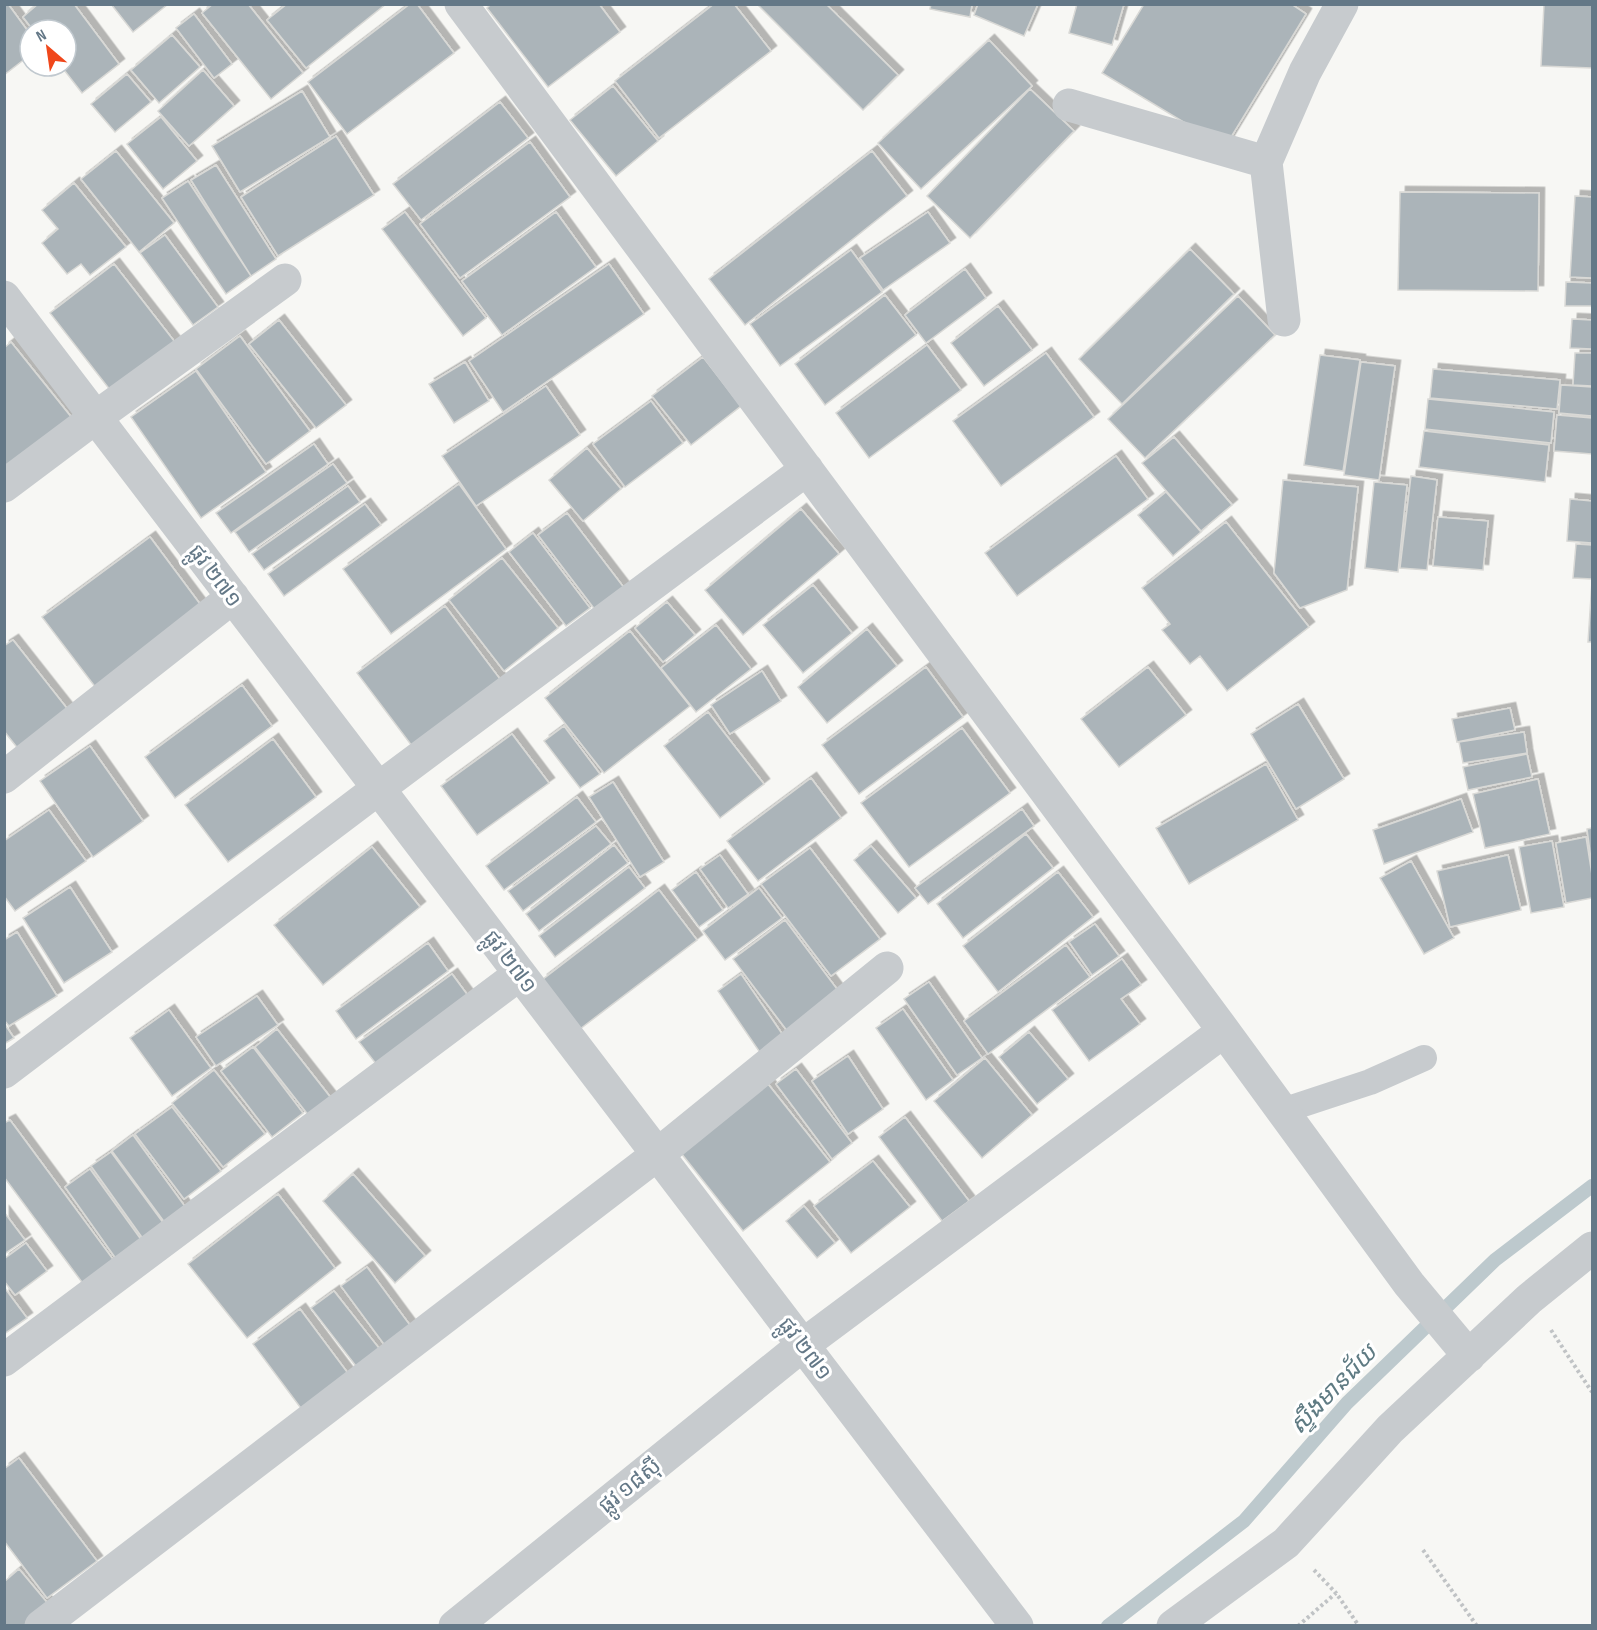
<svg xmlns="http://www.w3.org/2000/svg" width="1597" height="1630" font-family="'Sofia Sans Condensed','Noto Sans Khmer',sans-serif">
	<defs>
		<filter id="shadow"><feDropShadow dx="5.5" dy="-5.5" stdDeviation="0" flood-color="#0004"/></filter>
	</defs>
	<rect width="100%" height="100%" fill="#f7f7f4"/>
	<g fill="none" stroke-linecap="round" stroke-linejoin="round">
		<path stroke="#bdc9cd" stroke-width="14" d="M 1108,1626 L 1244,1521 L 1347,1403 L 1495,1260 L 1592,1186"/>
	</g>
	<path fill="#abb4b9" stroke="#d9d9d6" stroke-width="1.5" filter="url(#shadow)" d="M 4,4 L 8,4 L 30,34 L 30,55 L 4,75 Z
		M 38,4 L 74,4 L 119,64 L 82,93 L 61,66 L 66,66 L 66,30 L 33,30 L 23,17 Z
		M 111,4 L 167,4 L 167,5 L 133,32 Z
		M 213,4 L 248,4 L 303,73 L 271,99 L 202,13 Z
		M 287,4 L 386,4 L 306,68 L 267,20 Z
		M 410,4 L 417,4 L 454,53 L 347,134 L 308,82 Z
		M 491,4 L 599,4 L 620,32 L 548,87 L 487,8 Z
		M 714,4 L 734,4 L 771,51 L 659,138 L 615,81 Z
		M 757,4 L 826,4 L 898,75 L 863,110 Z
		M 931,4 L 972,4 L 970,17 L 930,9 Z
		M 978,4 L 1038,4 L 1024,36 L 974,15 Z
		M 1077,4 L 1124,4 L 1112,45 L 1069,33 Z
		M 1144,4 L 1291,4 L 1306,14 L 1225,147 L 1102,73 Z
		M 1544,4 L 1592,4 L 1592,68 L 1541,66 Z
		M 194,14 L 232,64 L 214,78 L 176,28 Z
		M 172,35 L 200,67 L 159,103 L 131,70 Z
		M 989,40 L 1032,86 L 921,189 L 878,143 Z
		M 203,70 L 234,106 L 189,146 L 158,111 Z
		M 127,74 L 151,102 L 115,132 L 91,104 Z
		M 613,86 L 658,141 L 616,176 L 570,120 Z
		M 1030,89 L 1074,131 L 970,238 L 927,196 Z
		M 302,91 L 330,137 L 240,192 L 212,146 Z
		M 500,102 L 528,138 L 421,220 L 393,184 Z
		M 161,117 L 197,161 L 163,189 L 127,144 Z
		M 336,136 L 374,195 L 278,256 L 241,197 Z
		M 530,142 L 570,197 L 460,278 L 420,224 Z
		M 116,151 L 174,223 L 139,252 L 81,179 Z
		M 872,151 L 907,196 L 745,325 L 709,279 Z
		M 216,165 L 276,259 L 251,276 L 191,180 Z
		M 188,181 L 251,276 L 226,294 L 162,198 Z
		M 74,183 L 126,247 L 90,275 L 81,264 L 67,274 L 42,243 L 58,229 L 42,210 Z
		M 1400,192 L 1539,193 L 1538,291 L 1398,290 Z
		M 1575,196 L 1592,197 L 1592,278 L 1570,277 Z
		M 405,212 L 486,318 L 463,336 L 382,229 Z
		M 556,212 L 596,267 L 502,335 L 462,281 Z
		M 928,212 L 950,243 L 883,290 L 860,258 Z
		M 165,235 L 218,307 L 193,325 L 140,253 Z
		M 1190,249 L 1234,294 L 1122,404 L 1079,359 Z
		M 851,250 L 882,292 L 780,366 L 750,324 Z
		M 114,264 L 178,346 L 114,395 L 50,313 Z
		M 609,264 L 644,314 L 503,412 L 469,361 Z
		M 965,269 L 986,298 L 926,343 L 905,315 Z
		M 1566,282 L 1592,283 L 1592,306 L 1565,306 Z
		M 885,295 L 916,335 L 825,405 L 795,364 Z
		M 1238,296 L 1275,335 L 1145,458 L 1108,419 Z
		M 998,306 L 1032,350 L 984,386 L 951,343 Z
		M 1572,319 L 1592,320 L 1592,349 L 1570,348 Z
		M 279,320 L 346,405 L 316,428 L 249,344 Z
		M 240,336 L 310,431 L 266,464 L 196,369 Z
		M 11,342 L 72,418 L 4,473 L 4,348 Z
		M 927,345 L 961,390 L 869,458 L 836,413 Z
		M 1046,353 L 1094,417 L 1001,486 L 953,421 Z
		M 1575,353 L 1592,353 L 1592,386 L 1573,385 Z
		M 1320,355 L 1360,360 L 1343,471 L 1304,465 Z
		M 703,357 L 741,406 L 691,445 L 652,396 Z
		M 465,362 L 489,401 L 454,423 L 429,384 Z
		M 1361,362 L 1395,366 L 1379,480 L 1344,475 Z
		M 1433,369 L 1560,380 L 1557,409 L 1430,398 Z
		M 196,371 L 266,472 L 201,518 L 131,417 Z
		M 1561,385 L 1592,387 L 1592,416 L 1559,413 Z
		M 546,386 L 580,435 L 476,506 L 442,456 Z
		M 1428,399 L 1554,412 L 1551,443 L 1425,429 Z
		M 651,401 L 683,443 L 625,487 L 593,444 Z
		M 1557,415 L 1592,418 L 1592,454 L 1554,451 Z
		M 1424,431 L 1549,445 L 1545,482 L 1419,467 Z
		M 1174,437 L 1232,505 L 1201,531 L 1142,463 Z
		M 314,444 L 328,464 L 231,533 L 216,513 Z
		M 587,448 L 621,489 L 583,521 L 549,480 Z
		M 1116,456 L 1148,499 L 1017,596 L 985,553 Z
		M 333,464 L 347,483 L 249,552 L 235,532 Z
		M 1411,476 L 1437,480 L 1427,570 L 1400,568 Z
		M 1283,480 L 1358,487 L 1347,590 L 1300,608 L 1274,573 Z
		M 1374,482 L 1407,485 L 1398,572 L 1365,568 Z
		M 459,484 L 506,549 L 391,634 L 343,569 Z
		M 348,486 L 360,502 L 264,570 L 252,554 Z
		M 1166,492 L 1201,532 L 1173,556 L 1138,515 Z
		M 1570,499 L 1592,501 L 1592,543 L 1567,541 Z
		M 365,504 L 381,525 L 284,596 L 268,574 Z
		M 801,509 L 839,554 L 743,635 L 705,590 Z
		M 567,513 L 625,589 L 596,611 L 538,535 Z
		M 1438,517 L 1488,521 L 1483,570 L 1433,566 Z
		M 1226,522 L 1309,627 L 1227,691 L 1200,656 L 1190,664 L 1162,630 L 1170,624 L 1142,588 Z
		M 533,533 L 590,608 L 566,626 L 509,552 Z
		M 150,537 L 203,608 L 96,688 L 42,617 Z
		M 1576,544 L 1592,545 L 1592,579 L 1573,578 Z
		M 502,558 L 558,628 L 504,671 L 449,600 Z
		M 1592,581 L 1592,642 L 1588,642 Z
		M 813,585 L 852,633 L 803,673 L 763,625 Z
		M 667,602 L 695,635 L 663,662 L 635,628 Z
		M 445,606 L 500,679 L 412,746 L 357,673 Z
		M 716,625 L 751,669 L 696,712 L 661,668 Z
		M 867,629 L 897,666 L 827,723 L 798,687 Z
		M 630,631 L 690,706 L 604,773 L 545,698 Z
		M 13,640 L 73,716 L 23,755 L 4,731 L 4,646 Z
		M 926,667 L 963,717 L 859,794 L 822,745 Z
		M 1148,667 L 1186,715 L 1119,767 L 1081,719 Z
		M 762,671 L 781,701 L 730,734 L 711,705 Z
		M 242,685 L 272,726 L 175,798 L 145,757 Z
		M 1298,704 L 1344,779 L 1296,809 L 1251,734 Z
		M 1510,708 L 1515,730 L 1457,742 L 1452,719 Z
		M 708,712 L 764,784 L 720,818 L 664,746 Z
		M 564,726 L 600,774 L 580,788 L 544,741 Z
		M 962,728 L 1010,793 L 909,867 L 861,803 Z
		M 1524,732 L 1527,753 L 1463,763 L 1459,742 Z
		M 512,734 L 549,783 L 477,835 L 441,786 Z
		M 273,739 L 316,797 L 228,862 L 185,805 Z
		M 90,746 L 143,821 L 93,857 L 40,781 Z
		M 1527,754 L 1532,777 L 1468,790 L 1463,767 Z
		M 1266,764 L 1298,820 L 1189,884 L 1156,828 Z
		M 811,778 L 841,818 L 758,881 L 727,841 Z
		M 1538,779 L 1550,834 L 1485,848 L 1473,794 Z
		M 613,782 L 664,862 L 640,877 L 589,797 Z
		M 577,797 L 596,822 L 504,890 L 486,866 Z
		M 1461,799 L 1473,832 L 1384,864 L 1373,830 Z
		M 1022,809 L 1034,826 L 928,904 L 915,888 Z
		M 49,810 L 86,861 L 15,911 L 4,896 L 4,841 Z
		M 596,826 L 611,844 L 523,911 L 508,891 Z
		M 1592,828 L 1592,867 L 1587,829 Z
		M 1026,834 L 1053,868 L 963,938 L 937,904 Z
		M 1586,837 L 1592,875 L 1592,898 L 1566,903 L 1556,843 Z
		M 1552,841 L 1564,907 L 1531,913 L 1519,847 Z
		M 614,845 L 628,863 L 539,931 L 526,914 Z
		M 871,846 L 916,898 L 898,913 L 854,860 Z
		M 372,847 L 420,907 L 323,985 L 274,925 Z
		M 810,848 L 880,939 L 831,976 L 761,884 Z
		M 720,855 L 748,894 L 728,908 L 700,869 Z
		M 1508,855 L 1521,910 L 1450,927 L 1437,871 Z
		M 1411,861 L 1454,938 L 1424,954 L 1380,878 Z
		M 629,867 L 645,888 L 555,957 L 539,936 Z
		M 696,872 L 723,910 L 699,927 L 672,890 Z
		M 1058,872 L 1093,917 L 998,992 L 963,946 Z
		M 70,887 L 112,952 L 64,983 L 23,918 Z
		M 759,888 L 782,918 L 725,960 L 703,931 Z
		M 659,890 L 697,940 L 580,1029 L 542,980 Z
		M 785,920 L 843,997 L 791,1036 L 733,959 Z
		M 1095,924 L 1119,956 L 1092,975 L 1069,942 Z
		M 17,932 L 57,996 L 9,1026 L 4,1020 L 4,940 Z
		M 428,943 L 448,971 L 356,1039 L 336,1011 Z
		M 1066,945 L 1090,977 L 988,1054 L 964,1021 Z
		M 1122,959 L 1141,985 L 1121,999 L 1140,1024 L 1089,1061 L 1052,1010 Z
		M 452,974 L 472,1001 L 380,1069 L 359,1042 Z
		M 741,974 L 785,1038 L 761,1054 L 718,991 Z
		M 929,982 L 982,1058 L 957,1075 L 904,999 Z
		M 257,996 L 278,1025 L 216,1066 L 196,1037 Z
		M 903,1009 L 953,1080 L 926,1100 L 876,1028 Z
		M 169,1010 L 211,1068 L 172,1096 L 130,1038 Z
		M 4,1023 L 14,1038 L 4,1044 Z
		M 277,1029 L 331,1098 L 309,1116 L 255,1047 Z
		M 1029,1032 L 1068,1079 L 1037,1104 L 999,1057 Z
		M 253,1047 L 303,1113 L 272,1137 L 221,1071 Z
		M 848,1056 L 883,1109 L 848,1134 L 812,1081 Z
		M 985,1058 L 1032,1115 L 982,1158 L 934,1101 Z
		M 796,1069 L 852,1143 L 832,1159 L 776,1084 Z
		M 214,1070 L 265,1134 L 223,1167 L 172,1103 Z
		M 768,1084 L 830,1162 L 743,1231 L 681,1153 Z
		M 172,1107 L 221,1171 L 184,1199 L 135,1134 Z
		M 905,1117 L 969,1201 L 942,1221 L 879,1137 Z
		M 10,1120 L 118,1266 L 87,1289 L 4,1177 L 4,1123 Z
		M 133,1135 L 189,1212 L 168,1227 L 112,1151 Z
		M 111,1152 L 167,1228 L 146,1243 L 91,1166 Z
		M 873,1161 L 910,1207 L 851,1253 L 814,1206 Z
		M 90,1169 L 145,1245 L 119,1263 L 65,1187 Z
		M 353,1174 L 425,1256 L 395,1283 L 323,1201 Z
		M 278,1194 L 335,1268 L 247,1338 L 188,1264 Z
		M 804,1206 L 835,1243 L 817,1258 L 786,1221 Z
		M 4,1212 L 25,1240 L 4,1254 Z
		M 26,1243 L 47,1271 L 15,1295 L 4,1281 L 4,1259 Z
		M 367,1267 L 415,1332 L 389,1351 L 341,1286 Z
		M 4,1287 L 27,1318 L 4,1334 Z
		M 334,1291 L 382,1352 L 359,1370 L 311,1308 Z
		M 300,1309 L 350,1376 L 303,1411 L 253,1344 Z
		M 19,1458 L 97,1561 L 47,1598 L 4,1541 L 4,1469 Z
		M 19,1569 L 50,1606 L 26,1626 L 4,1626 L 4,1582 Z"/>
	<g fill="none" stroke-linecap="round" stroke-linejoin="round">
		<path stroke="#c0c3c5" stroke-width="4" stroke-dasharray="3 3" stroke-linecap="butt" d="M 1551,1330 L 1592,1392
			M 1423,1550 L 1477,1626
			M 1314,1570 L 1336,1593
			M 1298,1626 L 1336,1593 L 1359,1626"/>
		<path stroke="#c7cbce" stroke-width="26" d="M 1282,1111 L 1370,1082 L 1424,1058"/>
		<path stroke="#c7cbce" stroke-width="33" d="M 461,4 L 1224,1031 L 1409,1284 L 1469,1356
			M 1069,105 L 1266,162
			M 4,297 L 1017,1626
			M 1284,320 L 1266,162 L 1305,72 L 1342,4
			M 4,486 L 96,417 L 285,280
			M 4,777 L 233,597
			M 4,1072 L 379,788 L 807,469
			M 4,1360 L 520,974
			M 41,1626 L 658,1154 L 887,968
			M 455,1626 L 803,1345 L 1224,1031
			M 1173,1626 L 1286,1543 L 1390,1429 L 1529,1299 L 1592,1248"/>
	</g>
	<g text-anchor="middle" stroke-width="6" stroke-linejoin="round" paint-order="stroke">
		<g font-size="22" fill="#647887" stroke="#fff">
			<text transform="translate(216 575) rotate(53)" y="8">ផ្លូវ ២៧១</text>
			<text transform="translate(511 961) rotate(53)" y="8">ផ្លូវ ២៧១</text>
			<text transform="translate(806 1348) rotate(53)" y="8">ផ្លូវ ២៧១</text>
			<text transform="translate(629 1485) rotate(-39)" y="8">ផ្លូវ ១៨ស៊ី</text>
		</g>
		<g font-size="24" font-style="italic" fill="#5f7b83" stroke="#fff">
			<text transform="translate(1333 1389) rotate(-46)" y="8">ស្ទឹងមានជ័យ</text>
		</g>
	</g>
	<rect width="1597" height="1630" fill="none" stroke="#647887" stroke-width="12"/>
	<g transform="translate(48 48) rotate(331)"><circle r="28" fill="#ffffff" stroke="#c1c9cf" stroke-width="1.5"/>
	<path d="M0-4.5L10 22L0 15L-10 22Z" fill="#f0471b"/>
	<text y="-9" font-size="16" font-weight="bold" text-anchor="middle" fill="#647887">N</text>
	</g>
</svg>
